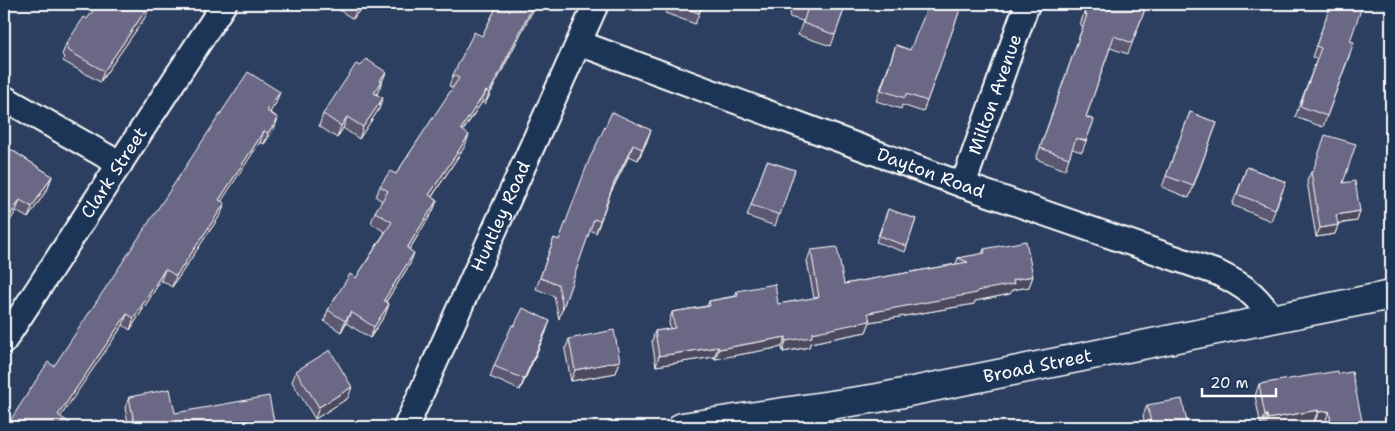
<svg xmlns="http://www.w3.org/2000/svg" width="1395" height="431" font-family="'Shantell Sans',sans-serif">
	<rect width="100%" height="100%" fill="#2d3f60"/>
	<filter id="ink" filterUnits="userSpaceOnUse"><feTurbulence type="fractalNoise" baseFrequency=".02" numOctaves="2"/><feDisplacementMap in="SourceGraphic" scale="10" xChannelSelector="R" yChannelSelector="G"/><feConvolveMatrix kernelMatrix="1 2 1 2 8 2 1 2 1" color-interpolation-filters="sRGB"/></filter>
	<g filter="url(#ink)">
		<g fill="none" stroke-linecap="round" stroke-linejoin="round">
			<g stroke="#fff" stroke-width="28">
				<g id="minor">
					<path id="s1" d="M 579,43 L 963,185 L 1218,273 C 1244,286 1255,293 1271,317"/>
					<path d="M 4,98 L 120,164"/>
					<path id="s2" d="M 963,185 L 1027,4"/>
					<path id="s3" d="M 4,341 L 224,4"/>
					<path id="s4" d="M 406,427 L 596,4"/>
				</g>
			</g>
			<g stroke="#fff" stroke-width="31">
				<g id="major">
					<path id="s5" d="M 682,427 L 878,398 L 1391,295"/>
				</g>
			</g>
			<use href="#minor" stroke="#1d3557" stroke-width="24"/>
			<use href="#major" stroke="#1d3557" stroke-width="28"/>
		</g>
		<path fill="#5c5972" stroke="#fff" d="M 330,4 L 364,4 L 353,19 Z
			M 373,4 L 390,4 L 385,12 Z
			M 498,4 L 536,4 L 485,104 L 482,102 L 463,131 L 465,146 L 432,197 L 437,200 L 433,211 L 409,250 L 410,264 L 386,302 L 389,304 L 385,315 L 370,338 L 346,323 L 341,332 L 324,321 L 328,310 L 356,278 L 385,232 L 371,223 L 375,212 L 382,201 L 376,197 L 380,186 L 396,174 L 453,88 L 449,86 L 453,75 L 482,36 Z
			M 668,4 L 703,4 L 695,24 L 665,13 Z
			M 793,4 L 846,4 L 831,46 L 798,35 L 803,21 L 789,17 Z
			M 962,4 L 923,112 L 902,105 L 901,109 L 876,101 L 896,45 L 910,50 Z
			M 1087,4 L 1147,4 L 1128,54 L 1110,48 L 1086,117 L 1094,120 L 1082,152 L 1072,149 L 1065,170 L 1036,159 L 1083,26 L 1080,25 Z
			M 1331,4 L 1350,41 L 1350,54 L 1323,127 L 1295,117 L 1317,59 L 1312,57 Z
			M 87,19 L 144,19 L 100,82 L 63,61 L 64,57 L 62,55 L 66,44 Z
			M 386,72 L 377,94 L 379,109 L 359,139 L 343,128 L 337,138 L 319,126 L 323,114 Z
			M 276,103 L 270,112 L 278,118 L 274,129 L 264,144 L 260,142 L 221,201 L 221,214 L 172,287 L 161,280 L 130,330 L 123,325 L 60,417 L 6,427 L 54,366 Z
			M 612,112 L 647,141 L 638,160 L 629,156 L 610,194 L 596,233 L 590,230 L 559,319 L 554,296 L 536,289 L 554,238 L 559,240 Z
			M 1190,112 L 1217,123 L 1189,198 L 1162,187 Z
			M 4,145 L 52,176 L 48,188 L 28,218 L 16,211 L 4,230 Z
			M 767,161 L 795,170 L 775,226 L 747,216 Z
			M 1247,167 L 1286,182 L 1271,221 L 1232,205 Z
			M 1311,172 L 1343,183 L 1360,211 L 1357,221 L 1338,224 L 1335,234 L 1316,237 L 1307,181 Z
			M 888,209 L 916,219 L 905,252 L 876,242 Z
			M 984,249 L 1033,276 L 1029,287 L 1012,290 L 1010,294 L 975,301 L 974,304 L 870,322 L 866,332 L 810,343 L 809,347 L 783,352 L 782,347 L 715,359 L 714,357 L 656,366 L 652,341 L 655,331 L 670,329 L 669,322 L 672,312 L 707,306 L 709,301 L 735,296 L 737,291 L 778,304 L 814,298 L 807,261 L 811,250 L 844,284 L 956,264 L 958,258 L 982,254 Z
			M 514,326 L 546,332 L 520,390 L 490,377 L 494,366 Z
			M 569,339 L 620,361 L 616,373 L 571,381 L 565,350 Z
			M 296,371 L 348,398 L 315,419 L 292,382 Z
			M 1339,374 L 1362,421 L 1360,427 L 1326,427 L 1325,422 L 1314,423 L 1314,421 L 1282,427 L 1263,427 L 1263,426 L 1261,426 L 1255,396 L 1259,384 Z
			M 129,397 L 175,413 L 275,427 L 129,427 L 125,408 Z
			M 1147,405 L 1188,427 L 1146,427 L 1143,416 Z"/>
		<path fill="#4b485d" stroke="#fff" d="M 5,4 L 8,4 L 4,10 L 4,6 Z
			M 150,4 L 152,4 L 144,19 L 100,82 L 104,71 Z
			M 360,4 L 364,4 L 353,19 L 357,8 Z
			M 388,4 L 390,4 L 385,12 Z
			M 534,4 L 536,4 L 485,104 L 489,93 Z
			M 386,72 L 378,92 L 370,104 L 380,80 Z
			M 486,91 L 482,102 L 456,140 L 461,129 Z
			M 280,92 L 276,103 L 263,122 L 267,111 Z
			M 383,98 L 379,109 L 359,139 L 363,127 Z
			M 347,117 L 343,128 L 337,138 L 341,126 Z
			M 278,118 L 274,129 L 264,144 L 268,133 Z
			M 651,130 L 647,141 L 638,160 L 642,149 Z
			M 264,131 L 260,142 L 215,211 L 219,200 Z
			M 469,135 L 465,146 L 425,207 L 429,195 Z
			M 633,145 L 629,156 L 610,194 L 596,233 L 614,183 Z
			M 52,176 L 48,188 L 28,218 L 32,207 Z
			M 20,200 L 16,211 L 4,230 L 4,225 Z
			M 437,200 L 433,211 L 403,259 L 407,248 Z
			M 225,203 L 221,214 L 172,287 L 176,276 Z
			M 1360,211 L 1357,221 L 1333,224 L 1336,215 Z
			M 1338,225 L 1335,234 L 1316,237 L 1320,228 Z
			M 414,253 L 410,264 L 380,311 L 384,300 Z
			M 165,269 L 161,280 L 130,330 L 134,318 Z
			M 1033,276 L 1029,287 L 1012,290 L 1010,294 L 975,301 L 974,304 L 870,322 L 866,332 L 810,343 L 809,347 L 783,352 L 786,341 L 868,313 L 977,291 L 1013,280 Z
			M 389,304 L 385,315 L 370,338 L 374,327 Z
			M 351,312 L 346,323 L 341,332 L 345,321 Z
			M 127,314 L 123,325 L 54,426 L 58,415 Z
			M 550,321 L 546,332 L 520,390 L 524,379 Z
			M 786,337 L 782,347 L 715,359 L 719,349 Z
			M 718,347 L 714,357 L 656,366 L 659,356 Z
			M 620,361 L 616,373 L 571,381 L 575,370 Z
			M 352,387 L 348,398 L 315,419 L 319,407 Z
			M 1318,410 L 1314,421 L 1282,427 L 1265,427 L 1268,419 Z
			M 1329,411 L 1325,422 L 1314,423 L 1319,412 Z
			M 1265,415 L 1267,415 L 1263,426 L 1261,426 Z
			M 1362,421 L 1360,427 L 1332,427 Z"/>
		<path fill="#6b6785" stroke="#fff" d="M 98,4 L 150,4 L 104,71 L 67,50 L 69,46 L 66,44 L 84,17 L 87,19 Z
			M 351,4 L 360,4 L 357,8 Z
			M 498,4 L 534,4 L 489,93 L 486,91 L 461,129 L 469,135 L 429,195 L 437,200 L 407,248 L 414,253 L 384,300 L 389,304 L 374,327 L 351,312 L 345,321 L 328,310 L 350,274 L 356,278 L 392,222 L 375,212 L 388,191 L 380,186 L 390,171 L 396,174 L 459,78 L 453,75 L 474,32 L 482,36 Z
			M 674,4 L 703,4 L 699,13 Z
			M 794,4 L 846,4 L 835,35 L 803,23 L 807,10 L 793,5 Z
			M 929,4 L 962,4 L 927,101 L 906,94 L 905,98 L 881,90 L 896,45 L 910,50 Z
			M 1087,4 L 1147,4 L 1132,43 L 1114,36 L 1086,117 L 1094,120 L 1086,141 L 1076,138 L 1069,158 L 1040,148 L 1087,15 L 1084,14 Z
			M 1331,4 L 1363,4 L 1350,41 L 1354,42 L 1327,116 L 1300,106 L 1321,48 L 1316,46 Z
			M 366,59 L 386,72 L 380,80 L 382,81 L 374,93 L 383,98 L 363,127 L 347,117 L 341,126 L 323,114 L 356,64 L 361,66 Z
			M 248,72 L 280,92 L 267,111 L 278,118 L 268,133 L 264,131 L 219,200 L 225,203 L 176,276 L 165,269 L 134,318 L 127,314 L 58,415 L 70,423 L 68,427 L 6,427 L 48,362 L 54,366 L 56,363 Z
			M 612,112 L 651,130 L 642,149 L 633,145 L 614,183 L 600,221 L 594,219 L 563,308 L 558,284 L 540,278 L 554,238 L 559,240 L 589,160 Z
			M 1190,112 L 1217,123 L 1193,186 L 1166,176 Z
			M 1325,135 L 1356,144 L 1343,183 L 1355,181 L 1360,211 L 1336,215 L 1338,225 L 1320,228 L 1311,172 L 1313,171 Z
			M 4,145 L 52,176 L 32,207 L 20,200 L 4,225 Z
			M 767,161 L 795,170 L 780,215 L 751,205 Z
			M 1247,167 L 1286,182 L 1275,209 L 1237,194 Z
			M 888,209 L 916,219 L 907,246 L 879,236 Z
			M 1026,241 L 1033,276 L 1013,280 L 1014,284 L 977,291 L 977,293 L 868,313 L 870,321 L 812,333 L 812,337 L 786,341 L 786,337 L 719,349 L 718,347 L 659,356 L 655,331 L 675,328 L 672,312 L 710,306 L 709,301 L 738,296 L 737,291 L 775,284 L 778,304 L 819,297 L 811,250 L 837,247 L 844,284 L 968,262 L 958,258 L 985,253 L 984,249 Z
			M 523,308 L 550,321 L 524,379 L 494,366 L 512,325 L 514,326 Z
			M 614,330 L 620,361 L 575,370 L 569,339 Z
			M 330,350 L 352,387 L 319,407 L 296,371 Z
			M 1338,371 L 1339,374 L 1352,372 L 1362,421 L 1332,427 L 1329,411 L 1319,412 L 1318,410 L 1268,419 L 1267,415 L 1265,415 L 1259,384 Z
			M 170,389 L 175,413 L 269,396 L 275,427 L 135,427 L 129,397 Z
			M 1182,399 L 1188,427 L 1152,427 L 1147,405 Z
			M 1064,421 L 1065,427 L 1037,427 L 1037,426 Z"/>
	</g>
	<g text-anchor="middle" stroke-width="4" stroke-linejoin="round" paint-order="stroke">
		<g font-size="18" fill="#fff" stroke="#1d3557">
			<text dy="6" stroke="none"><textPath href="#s2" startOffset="96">Milton Avenue</textPath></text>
			<text dy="6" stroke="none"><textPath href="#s1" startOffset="375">Dayton Road</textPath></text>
			<text dy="6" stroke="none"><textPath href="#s3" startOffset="201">Clark Street</textPath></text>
			<text dy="6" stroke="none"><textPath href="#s4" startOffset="231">Huntley Road</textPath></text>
			<text dy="6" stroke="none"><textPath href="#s5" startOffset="361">Broad Street</textPath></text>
		</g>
	</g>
	<rect width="1395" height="431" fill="none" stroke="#1d3557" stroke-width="20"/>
	<rect x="10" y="10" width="1375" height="411" fill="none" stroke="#fff" stroke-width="2" filter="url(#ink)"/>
	<path d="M1202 388v8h74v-8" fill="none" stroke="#ffffff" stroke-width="2.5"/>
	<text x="1210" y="388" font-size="15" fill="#ffffff" stroke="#1d3557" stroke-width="4" paint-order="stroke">20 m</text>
</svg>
